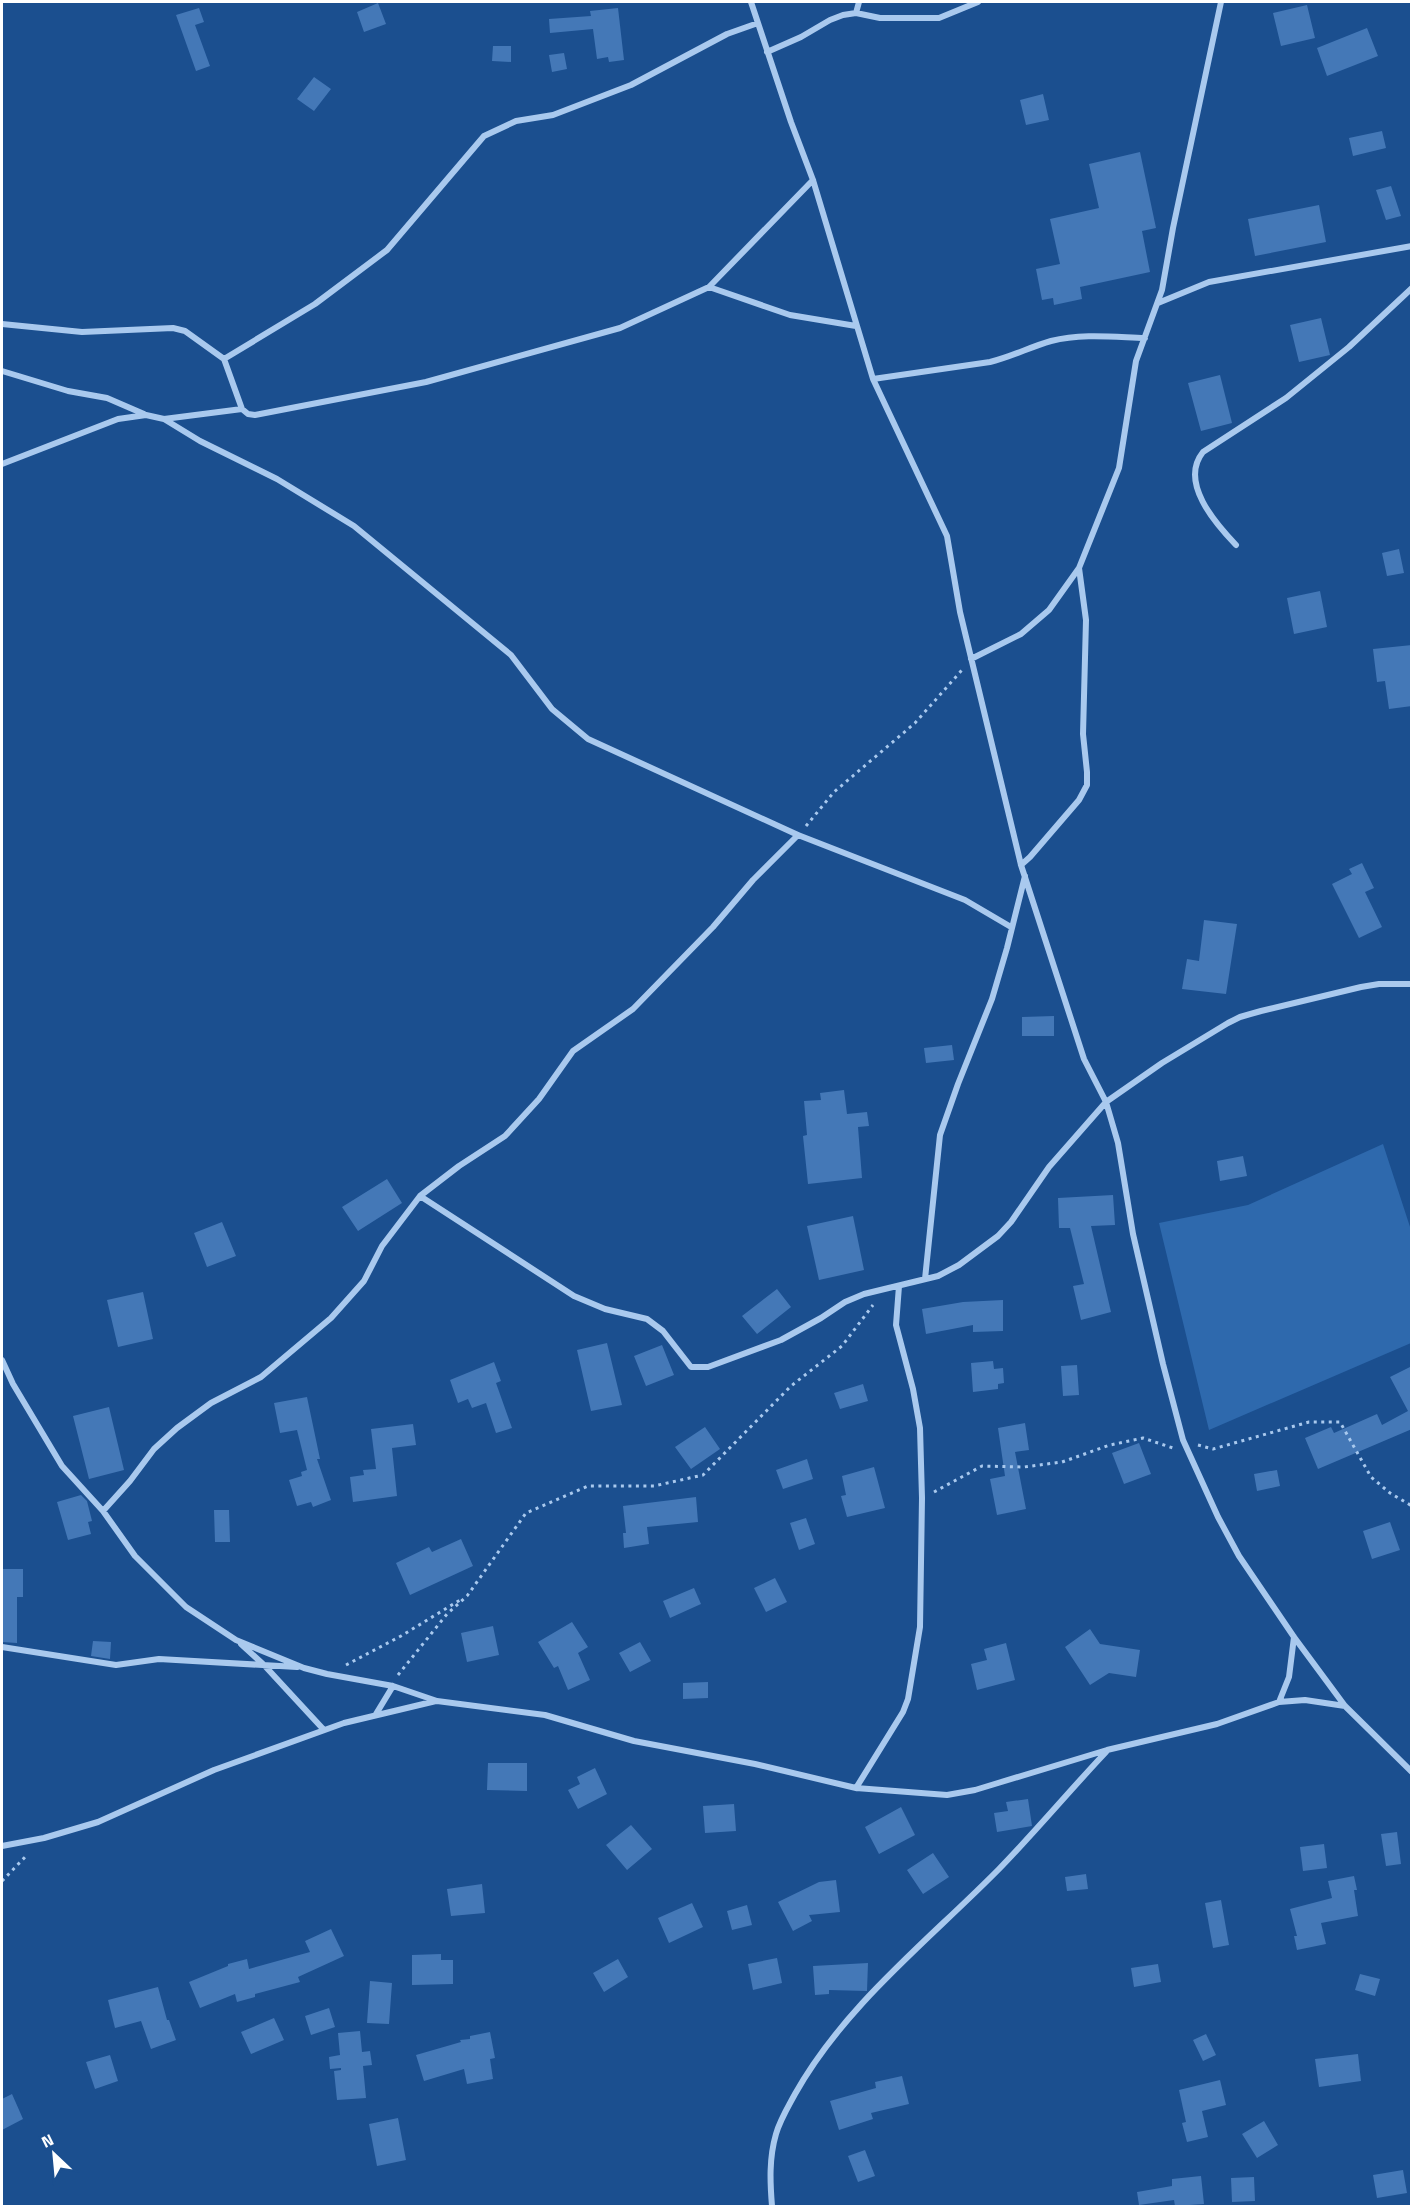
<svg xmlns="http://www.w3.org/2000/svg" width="1413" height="2208" font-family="'Titillium Web',sans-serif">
	<rect width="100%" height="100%" fill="#1b4f8f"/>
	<path fill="#2e69ad" d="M 1383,1144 L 1411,1230 L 1411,1343 L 1209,1430 L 1159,1223 L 1248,1205 Z"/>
	<path fill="#4478b7" d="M 378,3 L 386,24 L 364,32 L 357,12 Z
		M 1307,5 L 1315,38 L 1281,46 L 1273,13 Z
		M 199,8 L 204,22 L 195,25 L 210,66 L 196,71 L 176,15 Z
		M 618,8 L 624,60 L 609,62 L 608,57 L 597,59 L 593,29 L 550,33 L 549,19 L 591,16 L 590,11 Z
		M 1367,28 L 1378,56 L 1327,76 L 1317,48 Z
		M 493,46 L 511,46 L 511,62 L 492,61 Z
		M 564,53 L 567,69 L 552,72 L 549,55 Z
		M 314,77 L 331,89 L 314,111 L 297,99 Z
		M 1043,94 L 1049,120 L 1026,125 L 1020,100 Z
		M 1382,131 L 1386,148 L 1353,156 L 1349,138 Z
		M 1140,152 L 1156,228 L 1142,231 L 1150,272 L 1080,287 L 1082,299 L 1054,305 L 1053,298 L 1042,300 L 1036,269 L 1060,264 L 1050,219 L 1099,208 L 1089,164 Z
		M 1391,186 L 1401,216 L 1386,220 L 1376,190 Z
		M 1319,205 L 1326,242 L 1255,256 L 1248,219 Z
		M 1321,318 L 1330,355 L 1299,362 L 1290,325 Z
		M 1220,375 L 1232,423 L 1201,431 L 1188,383 Z
		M 1399,549 L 1404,573 L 1387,576 L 1382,553 Z
		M 1320,591 L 1327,627 L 1294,634 L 1287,598 Z
		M 1412,645 L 1412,706 L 1389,709 L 1385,681 L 1377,682 L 1373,649 Z
		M 1362,863 L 1374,888 L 1365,892 L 1382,927 L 1359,938 L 1332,884 L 1352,874 L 1349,869 Z
		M 1204,920 L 1237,924 L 1226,994 L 1182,989 L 1187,959 L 1199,961 Z
		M 1054,1016 L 1054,1036 L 1022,1036 L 1022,1017 Z
		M 952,1045 L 954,1060 L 926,1063 L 924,1048 Z
		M 844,1090 L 847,1114 L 867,1112 L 869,1126 L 858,1127 L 862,1178 L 808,1184 L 803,1136 L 807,1135 L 804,1101 L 821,1100 L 820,1093 Z
		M 1243,1156 L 1247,1176 L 1220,1181 L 1217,1161 Z
		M 387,1179 L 402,1203 L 358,1231 L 342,1207 Z
		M 1113,1195 L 1115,1225 L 1091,1226 L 1111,1312 L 1081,1320 L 1073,1286 L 1084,1284 L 1070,1228 L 1059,1228 L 1058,1198 Z
		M 853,1216 L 864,1270 L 819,1280 L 807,1226 Z
		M 222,1222 L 236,1256 L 207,1267 L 194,1233 Z
		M 777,1289 L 791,1307 L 757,1334 L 742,1316 Z
		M 143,1292 L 153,1339 L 118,1347 L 107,1300 Z
		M 1003,1300 L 1003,1331 L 973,1332 L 973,1325 L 926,1334 L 922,1309 L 963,1302 Z
		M 607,1343 L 622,1405 L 591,1411 L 577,1350 Z
		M 662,1345 L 674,1375 L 646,1386 L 634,1356 Z
		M 993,1361 L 994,1369 L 1003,1368 L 1004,1383 L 998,1384 L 998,1389 L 973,1392 L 971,1363 Z
		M 494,1362 L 501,1381 L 496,1383 L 512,1428 L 496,1433 L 486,1403 L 472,1408 L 468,1399 L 458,1403 L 450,1380 Z
		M 1077,1365 L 1079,1395 L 1063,1396 L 1061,1366 Z
		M 1412,1366 L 1412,1429 L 1318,1469 L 1305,1438 L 1331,1427 L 1334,1433 L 1377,1414 L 1382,1425 L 1408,1411 L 1390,1377 Z
		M 863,1384 L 868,1401 L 840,1409 L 834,1393 Z
		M 307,1397 L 320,1459 L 317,1459 L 331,1500 L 313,1507 L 311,1502 L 297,1506 L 289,1480 L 302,1476 L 301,1472 L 307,1470 L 297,1430 L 280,1433 L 274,1403 Z
		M 109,1407 L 124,1470 L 89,1479 L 73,1416 Z
		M 1025,1423 L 1029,1450 L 1015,1452 L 1026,1509 L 997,1515 L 990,1479 L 1005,1476 L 998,1428 Z
		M 413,1424 L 416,1445 L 392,1448 L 397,1496 L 353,1502 L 350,1477 L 364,1475 L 363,1470 L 376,1469 L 371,1429 Z
		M 705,1427 L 720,1449 L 691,1469 L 675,1447 Z
		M 1139,1443 L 1151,1474 L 1124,1484 L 1112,1453 Z
		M 807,1459 L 813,1479 L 783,1489 L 776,1470 Z
		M 874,1467 L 885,1508 L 847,1517 L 841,1496 L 846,1495 L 842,1476 Z
		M 1277,1470 L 1280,1486 L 1257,1491 L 1254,1474 Z
		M 81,1495 L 87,1501 L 92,1521 L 88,1522 L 91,1534 L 68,1540 L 57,1502 Z
		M 696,1497 L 698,1522 L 647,1527 L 649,1544 L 624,1548 L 623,1533 L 626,1533 L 623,1506 Z
		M 214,1510 L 229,1510 L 230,1542 L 215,1542 Z
		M 806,1518 L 815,1544 L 799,1550 L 790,1523 Z
		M 1390,1522 L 1400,1550 L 1372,1559 L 1363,1531 Z
		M 461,1539 L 473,1566 L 410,1595 L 396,1563 L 429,1547 L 432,1552 Z
		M 2,1569 L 23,1569 L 23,1597 L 17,1597 L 17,1643 L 2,1642 Z
		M 775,1578 L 787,1602 L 766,1612 L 754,1588 Z
		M 694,1588 L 701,1604 L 670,1618 L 663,1601 Z
		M 572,1622 L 588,1647 L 578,1653 L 590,1680 L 568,1690 L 558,1666 L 554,1668 L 538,1642 Z
		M 493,1626 L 499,1655 L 467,1662 L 461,1633 Z
		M 1090,1629 L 1100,1644 L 1140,1650 L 1136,1677 L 1109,1673 L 1090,1685 L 1065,1647 Z
		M 93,1641 L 111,1642 L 110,1659 L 91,1656 Z
		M 640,1642 L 651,1661 L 630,1672 L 619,1653 Z
		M 1006,1643 L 1015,1680 L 977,1690 L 971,1664 L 987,1660 L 984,1649 Z
		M 708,1682 L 708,1698 L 683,1699 L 683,1683 Z
		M 488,1763 L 527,1763 L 527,1791 L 487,1790 Z
		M 595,1768 L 607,1794 L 578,1809 L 568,1790 L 580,1784 L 577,1777 Z
		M 1028,1799 L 1032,1826 L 997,1832 L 994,1813 L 1008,1811 L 1006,1802 Z
		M 734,1804 L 736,1831 L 705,1833 L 703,1806 Z
		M 901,1807 L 915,1835 L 879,1854 L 865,1827 Z
		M 631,1825 L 652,1849 L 627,1870 L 606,1845 Z
		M 1397,1832 L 1401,1864 L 1386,1866 L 1381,1834 Z
		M 1324,1844 L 1327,1868 L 1303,1871 L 1300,1847 Z
		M 933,1853 L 949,1877 L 923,1894 L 907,1870 Z
		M 1086,1874 L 1088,1889 L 1067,1891 L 1065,1877 Z
		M 1354,1876 L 1357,1890 L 1354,1890 L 1358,1916 L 1321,1923 L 1326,1944 L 1297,1950 L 1294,1936 L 1297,1936 L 1290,1909 L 1332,1898 L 1328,1881 Z
		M 836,1880 L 840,1912 L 809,1915 L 812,1921 L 793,1931 L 778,1902 L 819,1882 Z
		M 482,1884 L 485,1913 L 451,1916 L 447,1889 Z
		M 1221,1900 L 1229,1945 L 1213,1948 L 1205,1903 Z
		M 692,1903 L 703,1927 L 669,1943 L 658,1918 Z
		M 747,1905 L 752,1925 L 732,1930 L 727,1911 Z
		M 331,1929 L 344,1956 L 298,1977 L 300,1982 L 255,1994 L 255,1997 L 237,2002 L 235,1994 L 200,2008 L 189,1982 L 228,1966 L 228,1964 L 247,1959 L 249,1969 L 310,1952 L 305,1941 Z
		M 441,1954 L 441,1960 L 453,1960 L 453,1984 L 412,1985 L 412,1955 Z
		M 777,1958 L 782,1983 L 753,1990 L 748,1964 Z
		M 618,1959 L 628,1977 L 604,1992 L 593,1973 Z
		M 868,1963 L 867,1991 L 829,1990 L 829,1994 L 815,1995 L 813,1966 Z
		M 1158,1964 L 1161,1982 L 1134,1987 L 1131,1968 Z
		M 1360,1974 L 1380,1979 L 1375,1996 L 1355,1990 Z
		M 370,1981 L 392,1983 L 389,2024 L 367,2023 Z
		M 158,1987 L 167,2020 L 169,2020 L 176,2040 L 151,2049 L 141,2021 L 115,2028 L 108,2000 Z
		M 329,2008 L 335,2027 L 311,2035 L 305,2016 Z
		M 274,2018 L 284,2040 L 251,2054 L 241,2032 Z
		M 360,2031 L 362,2052 L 370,2051 L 372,2065 L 363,2066 L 366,2098 L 337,2100 L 334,2071 L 341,2070 L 341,2068 L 330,2069 L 329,2057 L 340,2055 L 338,2033 Z
		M 490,2032 L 495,2058 L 490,2059 L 493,2079 L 467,2084 L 464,2069 L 424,2081 L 416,2055 L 461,2042 L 460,2040 L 470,2039 L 470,2036 Z
		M 1206,2034 L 1216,2055 L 1203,2061 L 1193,2040 Z
		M 1358,2054 L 1361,2081 L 1319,2087 L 1315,2059 Z
		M 110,2055 L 118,2081 L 95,2089 L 86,2062 Z
		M 902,2076 L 909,2104 L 871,2113 L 873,2119 L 839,2130 L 830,2101 L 876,2088 L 875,2082 Z
		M 1220,2080 L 1226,2105 L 1202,2111 L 1208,2137 L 1187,2142 L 1182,2123 L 1186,2122 L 1179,2090 Z
		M 12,2094 L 23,2119 L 2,2130 L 2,2099 Z
		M 398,2118 L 406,2160 L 377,2166 L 369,2124 Z
		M 1264,2121 L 1278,2145 L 1257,2158 L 1242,2134 Z
		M 865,2150 L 875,2176 L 858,2182 L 848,2156 Z
		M 1403,2170 L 1407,2193 L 1377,2198 L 1373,2175 Z
		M 1201,2176 L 1204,2204 L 1175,2206 L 1174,2200 L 1139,2205 L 1137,2192 L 1172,2186 L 1172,2179 Z
		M 1254,2177 L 1255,2201 L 1232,2202 L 1231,2178 Z"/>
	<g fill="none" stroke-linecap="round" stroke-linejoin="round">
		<path stroke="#a9c9ee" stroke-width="3" stroke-dasharray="3 4.5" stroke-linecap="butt" d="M 806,826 L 834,792 L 915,723 L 962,670
			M 1198,1445 L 1213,1449 L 1309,1422 L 1340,1422 L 1371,1477 L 1390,1493 L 1412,1506
			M 934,1492 L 982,1466 L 1024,1467 L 1062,1462 L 1110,1445 L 1143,1438 L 1173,1448
			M 346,1665 L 401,1636 L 460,1600
			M 398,1675 L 447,1614 L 467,1596 L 526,1513 L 588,1486 L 654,1486 L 703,1475 L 791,1386 L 842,1346 L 873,1305
			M 2,1881 L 28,1854"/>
		<path stroke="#a9c9ee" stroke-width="6" d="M 751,2 L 791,122 L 813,180 L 873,379 L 947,536 L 960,612 L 1021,865 L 1084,1059 L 1106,1102 L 1118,1143 L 1133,1234 L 1163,1364 L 1183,1440 L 1218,1517 L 1239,1556 L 1294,1637 L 1345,1706 L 1412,1772
			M 856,13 L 859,2
			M 767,52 L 801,37 L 830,20 L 843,15 L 856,13 L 880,18 L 939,18 L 978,2
			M 709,287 L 790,315 L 856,326
			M 1158,303 L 1209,282 L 1412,246
			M 2,324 L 82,332 L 173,328 L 185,331 L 224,359 L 242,409 L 248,414 L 255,415 L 426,382 L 620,328 L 709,287 L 813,180
			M 224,359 L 315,304 L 387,250 L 484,136 L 516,121 L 553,115 L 631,85 L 727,34 L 758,23
			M 2,371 L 68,391 L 107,398 L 144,414
			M 873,379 L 990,362 C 1011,357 1030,347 1051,341 C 1082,333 1114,337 1145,338
			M 164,419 L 242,409
			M 2,464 L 118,419 L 146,415 L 164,419 L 200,441 L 277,479 L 354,526 L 511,655 L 552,709 L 588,739 L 798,835 L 965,900 L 1011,927
			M 1236,545 C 1215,523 1179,482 1203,452 L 1286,398 L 1349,347 L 1412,288
			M 971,659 L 1021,634 L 1049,610 L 1079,568
			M 1021,865 L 1030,857 L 1079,800 L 1087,785 L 1087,772 L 1083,734 L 1086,620 L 1079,568 L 1119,468 L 1136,361 L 1162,290 L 1173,228 L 1221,2
			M 420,1196 L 574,1296 L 605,1309 L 647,1319 L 663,1331 L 691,1367 L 708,1367 L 781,1340 L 821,1318 L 845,1302 L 864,1294 L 938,1276 L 959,1265 L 998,1236 L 1011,1222 L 1049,1167 L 1106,1102 L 1162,1063 L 1228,1023 L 1240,1017 L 1261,1011 L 1361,987 L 1379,984 L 1412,984
			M 925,1279 L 940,1135 L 958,1084 L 992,999 L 1007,948 L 1025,876
			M 2,1360 L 13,1384 L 62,1466 L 103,1511 L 135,1556 L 186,1607 L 236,1640 L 304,1668 L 327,1674 L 393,1686 L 437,1701 L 545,1715 L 634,1741 L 755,1764 L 856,1788 L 947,1795 L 975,1790 L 1107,1750 L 1217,1724 L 1279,1702 L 1305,1700 L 1345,1706
			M 103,1511 L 130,1481 L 154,1449 L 177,1428 L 211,1403 L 261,1377 L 331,1318 L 364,1281 L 382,1246 L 420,1196 L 459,1166 L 505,1136 L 539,1099 L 573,1051 L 633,1009 L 713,927 L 753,880 L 798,835
			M 241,1644 L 264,1665 L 324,1730
			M 2,1647 L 116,1665 L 159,1659 L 297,1667
			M 1279,1702 L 1289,1677 L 1294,1637
			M 376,1714 L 393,1686
			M 856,1788 L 903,1712 L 908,1699 L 920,1627 L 922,1498 L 920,1428 L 913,1389 L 896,1325 L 899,1286
			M 2,1846 L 44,1838 L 98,1822 L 214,1770 L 344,1723 L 436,1701
			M 772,2206 C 770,2182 769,2158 776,2134 C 780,2120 788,2107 795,2094 C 845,2005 928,1941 999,1869 C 1036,1831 1070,1790 1106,1752"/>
	</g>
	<rect width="1413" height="2208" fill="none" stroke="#ffffff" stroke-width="6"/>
	<g transform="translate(54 2154) rotate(334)" stroke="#1b4f8f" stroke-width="4.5" paint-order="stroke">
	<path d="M0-4.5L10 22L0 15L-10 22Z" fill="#ffffff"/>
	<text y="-9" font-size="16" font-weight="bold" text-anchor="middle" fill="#ffffff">N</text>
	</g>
</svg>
